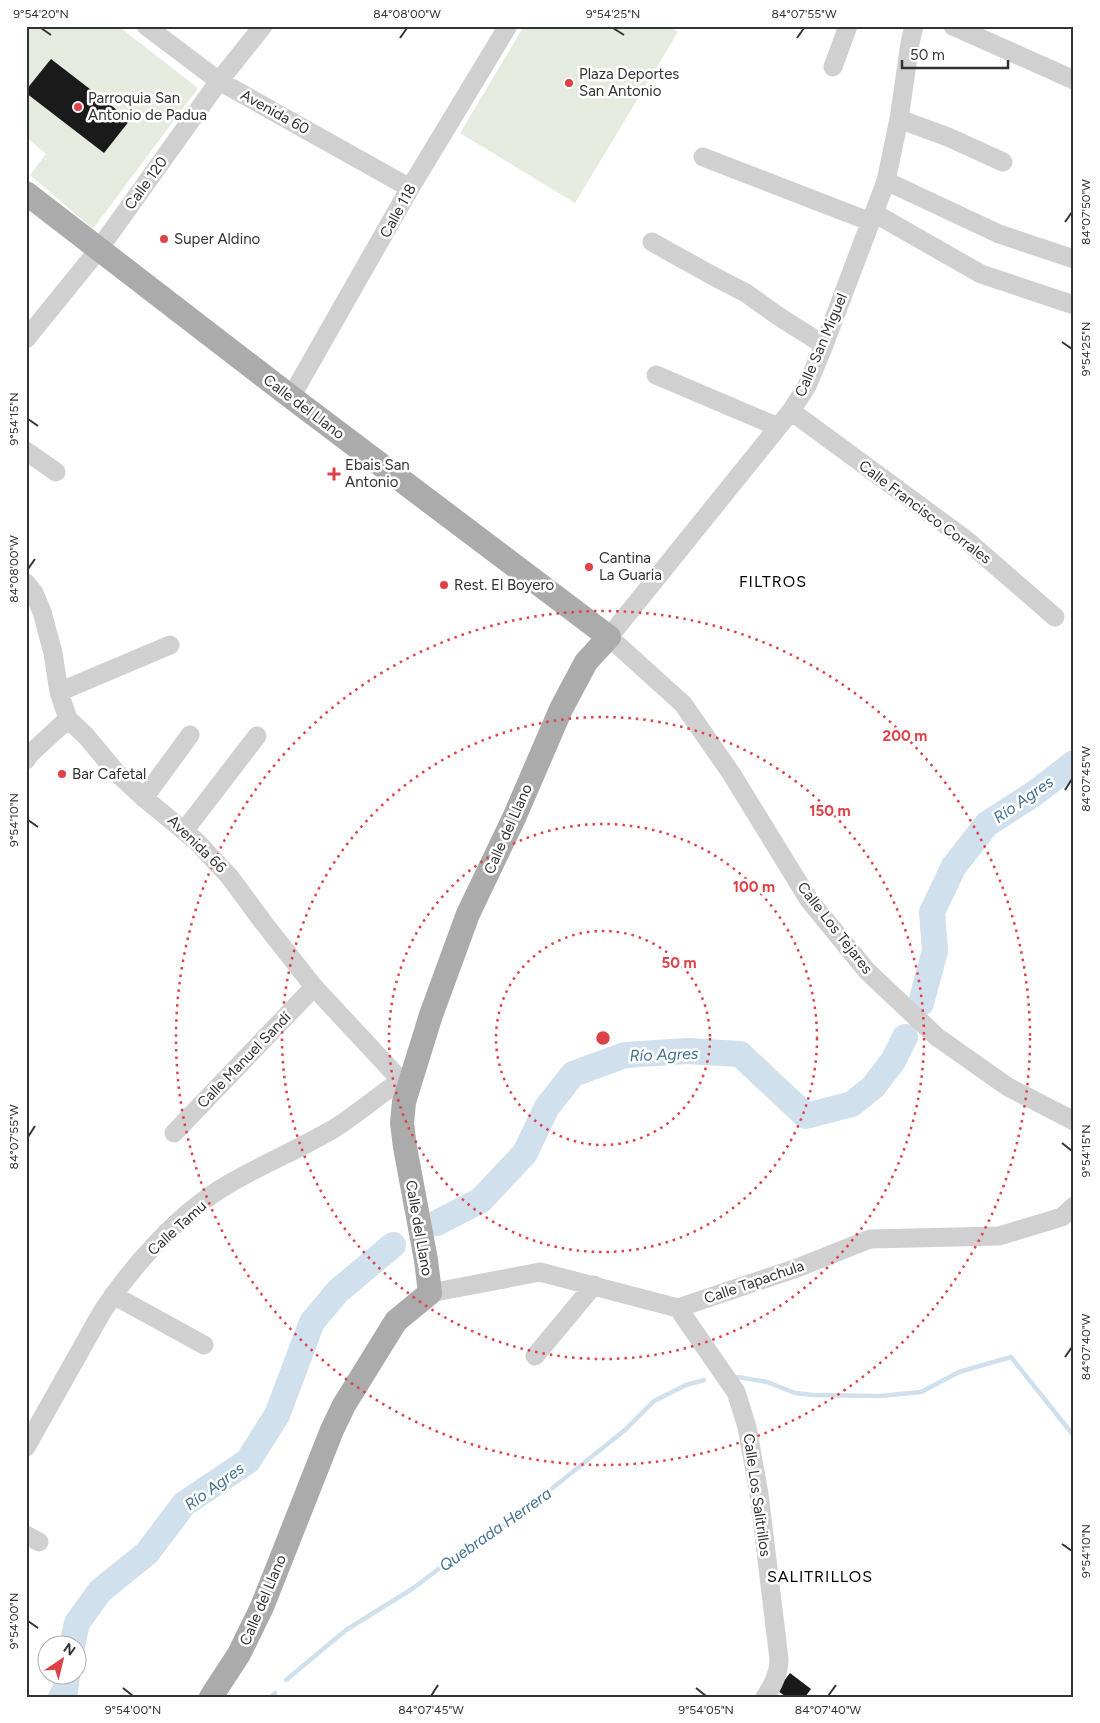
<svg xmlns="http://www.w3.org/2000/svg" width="1100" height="1723" font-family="Figtree,sans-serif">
	<rect width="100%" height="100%" fill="#fff"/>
	<path fill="#e5ebdf" d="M 26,26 L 118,26 L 198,88 L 93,229 L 30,175 L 46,154 L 26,137 Z
		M 524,26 L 668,26 L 678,32 L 575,203 L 460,133 Z"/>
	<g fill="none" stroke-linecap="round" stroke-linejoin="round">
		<path stroke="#d0e0ec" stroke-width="4.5" d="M 738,1377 L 767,1382 L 795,1393 L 813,1395 L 880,1396 L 921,1392 L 959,1372 L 1011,1357 L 1074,1436
			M 286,1680 L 346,1630 L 412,1589 L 444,1565 L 515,1518 L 625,1430 L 654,1401 L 686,1385 L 704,1380
			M 271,1697 L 275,1693"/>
		<path stroke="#d0e0ec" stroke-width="26" d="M 921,1003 L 935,951 L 932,912 L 954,866 L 987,824 L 1035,793 L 1074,763
			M 437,1223 L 481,1200 L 525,1153 L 547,1107 L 573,1074 L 625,1055 L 687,1051 L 740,1054 L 806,1116 L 852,1104 L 873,1087 L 893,1061 L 905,1037
			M 72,1646 L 77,1623 L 100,1591 L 147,1553 L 184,1504 L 248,1461 L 277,1415 L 312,1322 L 338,1291 L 393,1245
			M 61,1697 L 65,1691 L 67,1676"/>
	</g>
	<path fill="#1a1a1a" d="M 51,59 L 130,120 L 104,153 L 26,93 L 26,90 Z
		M 790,1673 L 811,1689 L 805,1697 L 786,1697 L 777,1690 Z"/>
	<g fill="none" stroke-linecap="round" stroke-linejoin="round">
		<path stroke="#d0d0d0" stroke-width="19" d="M 146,26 L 219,81 L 410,188
			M 914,26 L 910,43 L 899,119 L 886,181 L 824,345 L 807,386 L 791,411 L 609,637 L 683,704 L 731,773 L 809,900 L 867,971 L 937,1037 L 1008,1087 L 1074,1121
			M 953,26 L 1074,80
			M 833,67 L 848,26
			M 899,119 L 948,137 L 1003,162
			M 703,157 L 871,222
			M 886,181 L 999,234 L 1074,259
			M 874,213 L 981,274 L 1074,305
			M 652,242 L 713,276 L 746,293 L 778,316 L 824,345
			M 26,339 L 99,249 L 219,81 L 263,26
			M 656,375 L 778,427
			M 291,397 L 410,188 L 508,26
			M 791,411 L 965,539 L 1055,617
			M 26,451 L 56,472
			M 26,583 L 34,593 L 42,612 L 53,653 L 59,692 L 68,719 L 86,736 L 116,772 L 144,798 L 195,840 L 229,876 L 263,922 L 314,987 L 408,1088
			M 59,692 L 170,645
			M 26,760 L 30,754 L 68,719
			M 144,798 L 190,735
			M 184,831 L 257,736
			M 174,1133 L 314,987
			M 430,1293 L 540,1272 L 678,1308 L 797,1268 L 870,1239 L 999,1236 L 1062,1217 L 1074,1206
			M 113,1295 L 204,1345
			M 678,1308 L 736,1392 L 747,1427 L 759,1494 L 779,1659 C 779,1674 773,1685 765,1697
			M 535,1356 L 594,1285
			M 26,1447 L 102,1312 C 132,1266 179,1213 227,1185 C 262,1164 300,1149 335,1128 C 357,1114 378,1096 400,1081
			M 26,1535 L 39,1542"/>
		<path stroke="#ababab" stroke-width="24" d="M 26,193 L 291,397 L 609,637 L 586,662 L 561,709 L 514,818 L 468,914 L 431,1015 L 404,1102 L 402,1123 L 405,1147 L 426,1260 L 430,1293 L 396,1321 L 344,1405 L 332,1430 L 262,1607 L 239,1654 L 211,1697"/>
	</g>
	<path fill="none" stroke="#333" stroke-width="2" d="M 41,28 L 51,35M 613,28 L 624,35M 400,38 L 407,28M 797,38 L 804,28M 1065,222 L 1072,212M 1062,342 L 1072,349M 28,419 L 38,426M 28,569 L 35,559M 1065,790 L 1072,779M 28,820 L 38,827M 28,1137 L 35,1126M 1062,1143 L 1072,1151M 1065,1357 L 1072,1347M 1062,1544 L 1072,1551M 28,1621 L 38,1628M 123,1688 L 133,1696M 696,1688 L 706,1696M 431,1696 L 438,1685M 828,1696 L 836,1685"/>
	<g fill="none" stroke="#de4146" stroke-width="2.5" stroke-dasharray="2.5 5">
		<circle cx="603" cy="1038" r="107"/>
		<circle cx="603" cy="1038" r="214"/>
		<circle cx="603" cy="1038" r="321"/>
		<circle cx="603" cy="1038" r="427"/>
	</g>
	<g fill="#de4146" stroke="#fff" stroke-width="2">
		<circle cx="569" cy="83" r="5"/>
		<circle cx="78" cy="107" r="5"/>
		<circle cx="164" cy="239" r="5"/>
		<path d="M331.5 466.5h5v5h5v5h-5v5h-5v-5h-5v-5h5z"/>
		<circle cx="589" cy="567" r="5"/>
		<circle cx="444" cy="585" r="5"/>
		<circle cx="62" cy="774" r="5"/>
	</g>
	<g text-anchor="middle" stroke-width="5" stroke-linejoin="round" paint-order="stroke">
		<g font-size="15" fill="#333" stroke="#fff" text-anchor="start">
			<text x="579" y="79">Plaza Deportes<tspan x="579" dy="17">San Antonio</tspan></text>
			<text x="88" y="103">Parroquia San<tspan x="88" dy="17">Antonio de Padua</tspan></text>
			<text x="174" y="244">Super Aldino</text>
			<text x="345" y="470">Ebais San<tspan x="345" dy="17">Antonio</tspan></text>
			<text x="599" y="563">Cantina<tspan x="599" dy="17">La Guaria</tspan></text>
			<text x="454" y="590">Rest. El Boyero</text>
			<text x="72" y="779">Bar Cafetal</text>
		</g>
		<g font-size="15" fill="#333" stroke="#fff">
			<text transform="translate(275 112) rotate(29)" y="5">Avenida 60</text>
			<text transform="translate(146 183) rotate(-54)" y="5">Calle 120</text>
			<text transform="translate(398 211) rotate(-61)" y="5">Calle 118</text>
			<text transform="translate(821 345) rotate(-67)" y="5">Calle San Miguel</text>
			<text transform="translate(304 407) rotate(37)" y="5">Calle del Llano</text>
			<text transform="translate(925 512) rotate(37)" y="5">Calle Francisco Corrales</text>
			<text transform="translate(508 829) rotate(-66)" y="5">Calle del Llano</text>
			<text transform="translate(197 844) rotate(44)" y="5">Avenida 66</text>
			<text transform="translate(835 928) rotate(52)" y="5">Calle Los Tejares</text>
			<text transform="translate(244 1060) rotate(-46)" y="5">Calle Manuel Sandí</text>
			<text transform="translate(177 1228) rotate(-42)" y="5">Calle Tamu</text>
			<text transform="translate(419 1228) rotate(80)" y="5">Calle del Llano</text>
			<text transform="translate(754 1282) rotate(-19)" y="5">Calle Tapachula</text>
			<text transform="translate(757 1495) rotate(82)" y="5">Calle Los Salitrillos</text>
			<text transform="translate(263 1600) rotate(-67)" y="5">Calle del Llano</text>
		</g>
		<g font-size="16" letter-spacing="1" fill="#000" stroke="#fff">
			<text x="773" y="587">FILTROS</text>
			<text x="820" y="1582">SALITRILLOS</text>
		</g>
		<g font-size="16" font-style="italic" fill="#437092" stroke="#fff">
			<text transform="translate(1023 799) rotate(-35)" y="6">Río Agres</text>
			<text transform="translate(664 1054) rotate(-2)" y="6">Río Agres</text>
			<text transform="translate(214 1486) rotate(-36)" y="6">Río Agres</text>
			<text transform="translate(495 1529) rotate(-35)" y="6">Quebrada Herrera</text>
		</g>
	</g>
	<circle cx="603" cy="1038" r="8" fill="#de4146" stroke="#fff" stroke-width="2.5"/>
	<g font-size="15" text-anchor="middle" font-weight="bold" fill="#de4146" stroke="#fff" stroke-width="5" stroke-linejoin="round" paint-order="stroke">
		<text x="905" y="741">200 m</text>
		<text x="830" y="816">150 m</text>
		<text x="754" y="892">100 m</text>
		<text x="679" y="968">50 m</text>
	</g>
	<rect width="1100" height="1723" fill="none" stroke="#ffffff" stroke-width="55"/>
	<g transform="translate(62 1660) rotate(35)"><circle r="24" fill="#ffffff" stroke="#adadad"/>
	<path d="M0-4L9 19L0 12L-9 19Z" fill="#de4146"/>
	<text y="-8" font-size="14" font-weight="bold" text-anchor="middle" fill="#333333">N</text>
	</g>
	<path d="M902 60v8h106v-8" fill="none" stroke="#333333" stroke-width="2.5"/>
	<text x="910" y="60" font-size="15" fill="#333333" stroke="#ffffff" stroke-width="4" paint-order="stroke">50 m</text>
	<rect x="28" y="28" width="1044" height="1668" fill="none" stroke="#333" stroke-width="2"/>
	<g font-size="12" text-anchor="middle" fill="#333">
		<text x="41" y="18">9°54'20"N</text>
		<text x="407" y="18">84°08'00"W</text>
		<text x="613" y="18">9°54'25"N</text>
		<text x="804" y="18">84°07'55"W</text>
		<text transform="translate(1086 212) rotate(-90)" y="4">84°07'50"W</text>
		<text transform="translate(1086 349) rotate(-90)" y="4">9°54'25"N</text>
		<text transform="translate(14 419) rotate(-90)" y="4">9°54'15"N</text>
		<text transform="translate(14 569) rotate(-90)" y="4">84°08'00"W</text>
		<text transform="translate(1086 779) rotate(-90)" y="4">84°07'45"W</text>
		<text transform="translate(14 820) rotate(-90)" y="4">9°54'10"N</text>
		<text transform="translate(14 1137) rotate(-90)" y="4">84°07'55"W</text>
		<text transform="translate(1086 1151) rotate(-90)" y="4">9°54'15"N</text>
		<text transform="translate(1086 1347) rotate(-90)" y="4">84°07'40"W</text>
		<text transform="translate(1086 1551) rotate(-90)" y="4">9°54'10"N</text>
		<text transform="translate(14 1621) rotate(-90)" y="4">9°54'00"N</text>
		<text x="133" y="1714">9°54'00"N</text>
		<text x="431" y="1714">84°07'45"W</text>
		<text x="706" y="1714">9°54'05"N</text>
		<text x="828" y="1714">84°07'40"W</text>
	</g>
</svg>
